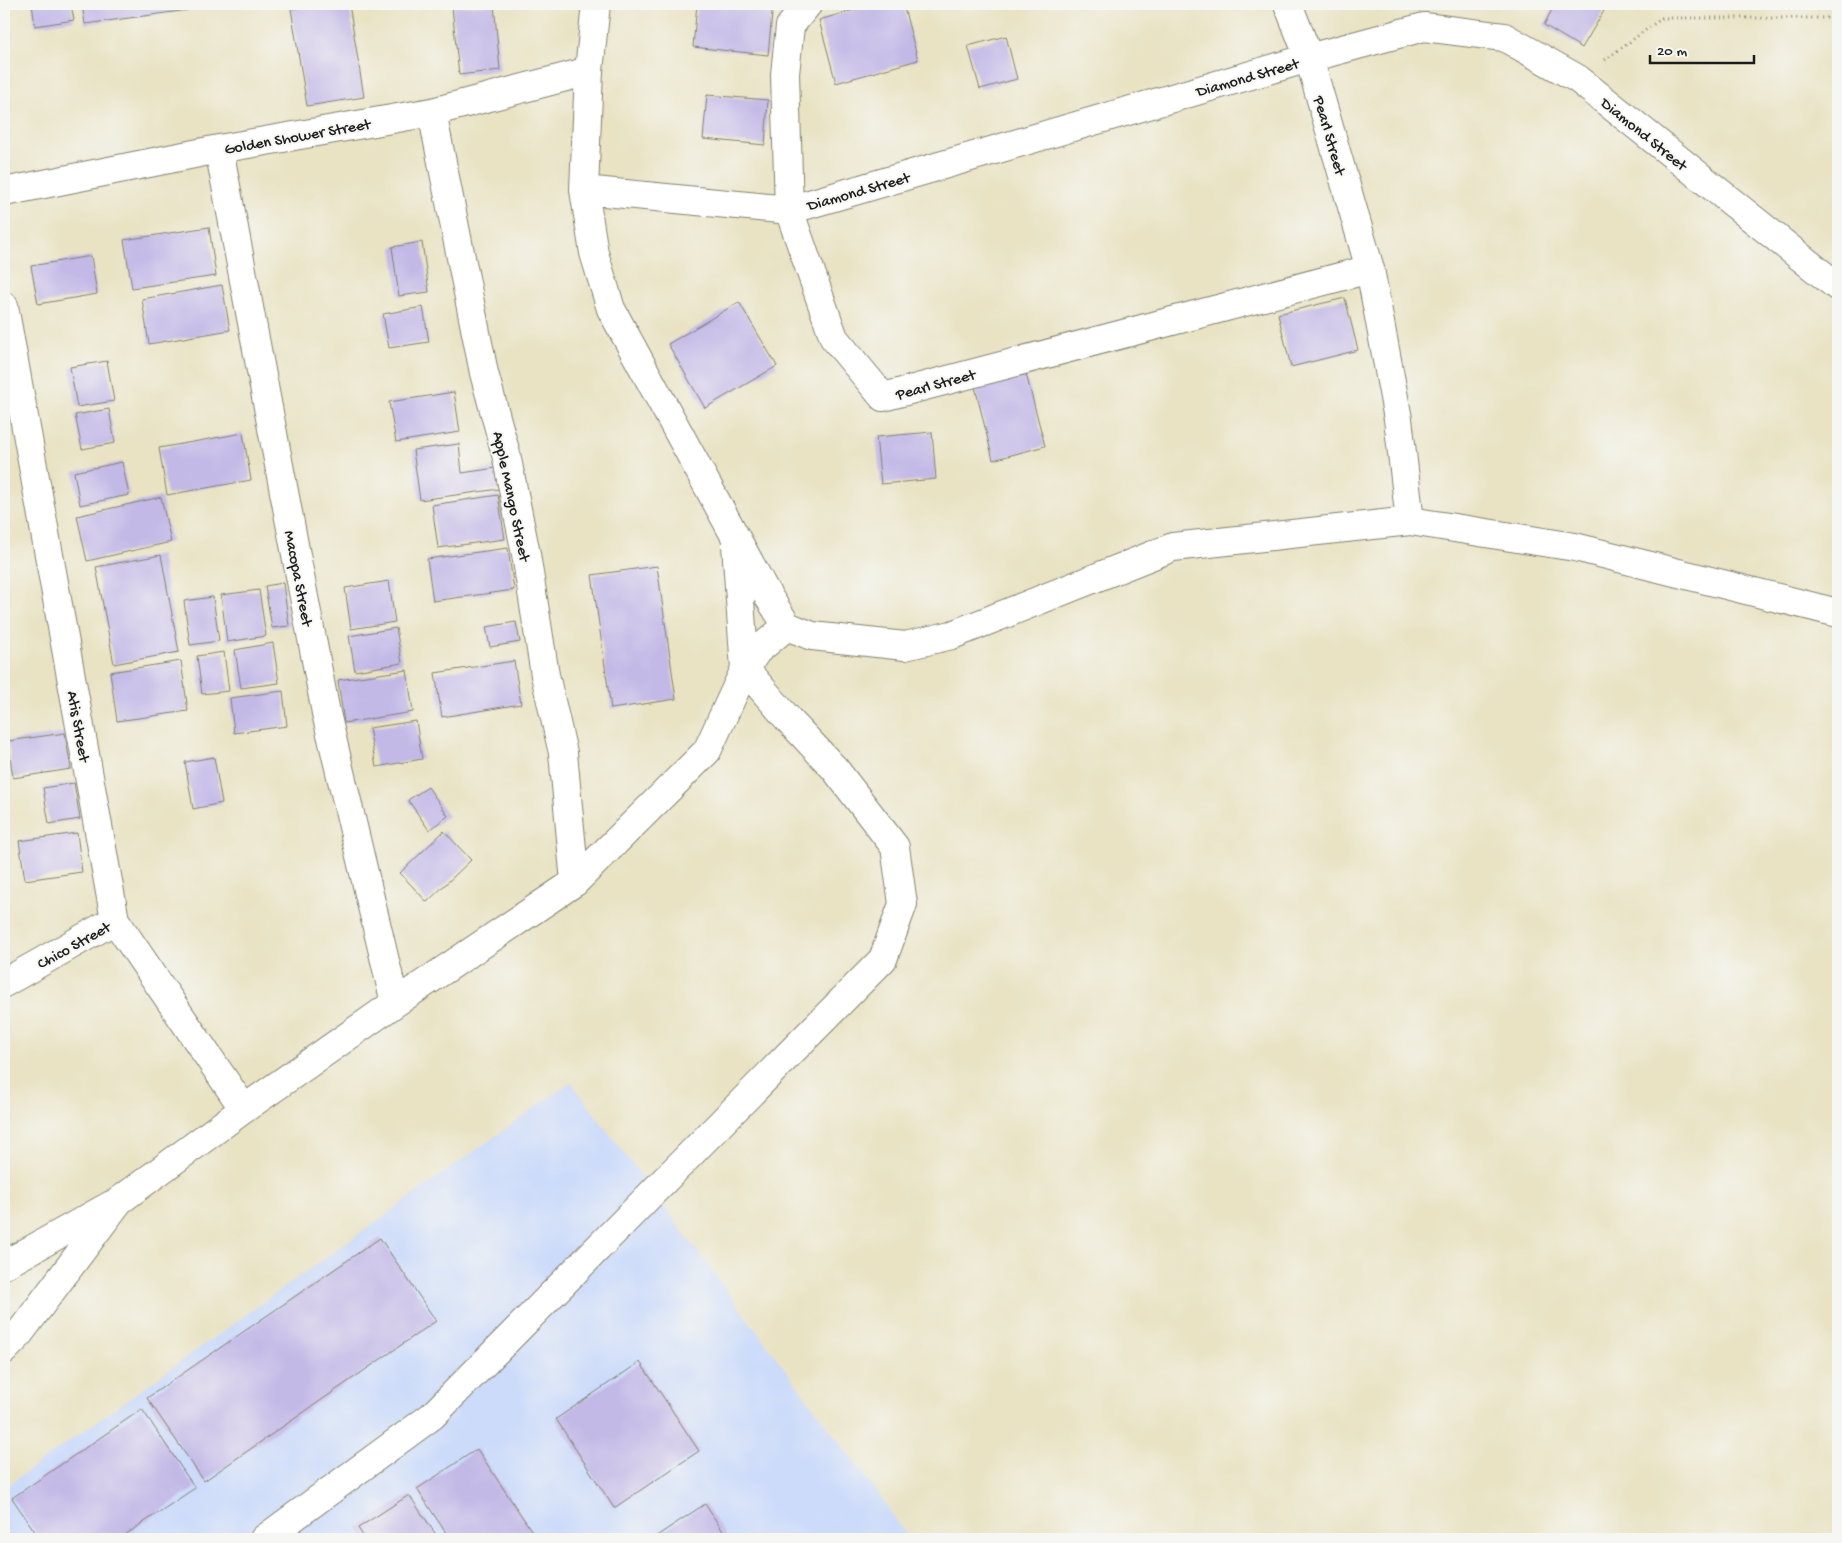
<svg xmlns="http://www.w3.org/2000/svg" width="1842" height="1543" font-family="'Gochi Hand',sans-serif">
	<rect width="100%" height="100%" fill="#f6f6f2"/>
	<filter id="ink" filterUnits="userSpaceOnUse"><feTurbulence type="fractalNoise" baseFrequency=".02" numOctaves="2"/><feDisplacementMap in="SourceGraphic" scale="10" xChannelSelector="R" yChannelSelector="G"/><feConvolveMatrix kernelMatrix="1 2 1 2 8 2 1 2 1" color-interpolation-filters="sRGB"/></filter>
	<filter id="wash" filterUnits="userSpaceOnUse"><feTurbulence type="fractalNoise" baseFrequency=".0096" numOctaves="4" result="noise"/><feDisplacementMap in="SourceGraphic" scale="20" xChannelSelector="R" yChannelSelector="G"/><feGaussianBlur stdDeviation="1.12" result="paint"/><feColorMatrix in="noise" values="0 0 0 0 0 0 0 0 0 0 0 0 0 0 0 0 0 1.4 0 .05"/><feComposite in="paint" operator="in"/></filter>
	<g filter="url(#wash)">
		<rect width="100%" height="100%" fill="#e9e3c4"/>
		<path fill="#ccdbfa" d="M 571,1082 L 879,1495 L 909,1539 L 4,1539 L 4,1488 Z"/>
		<g id="blocks">
			<path fill="#c3b9e7" d="M 32,4 L 71,4 L 74,20 L 35,26 Z
				M 82,4 L 187,4 L 188,10 L 85,24 Z
				M 321,4 L 349,4 L 364,97 L 307,106 L 291,9 Z
				M 494,4 L 500,70 L 459,75 L 452,7 Z
				M 697,4 L 773,4 L 768,55 L 693,47 Z
				M 875,4 L 903,4 L 918,60 L 836,83 L 819,20 Z
				M 1555,4 L 1608,4 L 1582,48 L 1544,25 Z
				M 1006,36 L 1017,79 L 980,89 L 968,46 Z
				M 707,95 L 768,100 L 765,145 L 703,139 Z
				M 209,227 L 216,276 L 132,288 L 124,240 Z
				M 422,242 L 429,292 L 399,296 L 392,247 Z
				M 91,256 L 97,294 L 38,304 L 31,266 Z
				M 222,285 L 230,330 L 149,344 L 142,299 Z
				M 1345,298 L 1358,350 L 1291,367 L 1278,314 Z
				M 739,302 L 777,366 L 705,408 L 668,344 Z
				M 423,307 L 429,342 L 389,348 L 383,314 Z
				M 107,361 L 114,401 L 77,407 L 70,367 Z
				M 1026,374 L 1045,446 L 993,460 L 975,387 Z
				M 454,392 L 460,432 L 396,442 L 389,402 Z
				M 109,409 L 115,443 L 82,449 L 75,415 Z
				M 932,432 L 936,479 L 881,484 L 876,437 Z
				M 243,433 L 251,480 L 167,495 L 159,448 Z
				M 459,444 L 462,473 L 496,468 L 499,489 L 420,500 L 413,450 Z
				M 122,462 L 129,495 L 80,505 L 74,472 Z
				M 498,495 L 505,539 L 438,548 L 432,505 Z
				M 161,497 L 171,542 L 87,561 L 77,516 Z
				M 508,548 L 514,590 L 433,601 L 427,559 Z
				M 161,555 L 179,652 L 114,664 L 96,567 Z
				M 657,566 L 676,699 L 611,709 L 592,575 Z
				M 389,581 L 395,622 L 351,629 L 345,588 Z
				M 283,583 L 289,626 L 272,628 L 265,586 Z
				M 259,590 L 266,636 L 227,642 L 221,595 Z
				M 213,597 L 219,641 L 190,645 L 184,601 Z
				M 516,622 L 520,642 L 490,647 L 486,627 Z
				M 396,628 L 402,663 L 355,671 L 349,636 Z
				M 273,643 L 279,683 L 241,688 L 235,650 Z
				M 224,652 L 229,691 L 202,694 L 197,656 Z
				M 181,661 L 188,711 L 117,721 L 110,672 Z
				M 514,661 L 521,704 L 442,717 L 435,673 Z
				M 407,670 L 413,712 L 344,723 L 338,680 Z
				M 283,691 L 287,726 L 234,733 L 230,698 Z
				M 416,721 L 422,759 L 376,767 L 369,728 Z
				M 65,733 L 71,769 L 13,778 L 8,741 Z
				M 214,757 L 222,803 L 193,809 L 185,762 Z
				M 74,783 L 80,819 L 49,824 L 43,788 Z
				M 428,787 L 448,816 L 429,830 L 408,800 Z
				M 444,831 L 471,860 L 427,902 L 400,873 Z
				M 77,833 L 82,872 L 25,880 L 19,841 Z
				M 380,1238 L 436,1321 L 204,1481 L 147,1398 Z
				M 640,1362 L 699,1451 L 614,1508 L 556,1419 Z
				M 142,1409 L 195,1488 L 119,1539 L 40,1539 L 12,1498 Z
				M 477,1449 L 537,1539 L 450,1539 L 417,1489 Z
				M 409,1495 L 439,1539 L 365,1539 L 358,1528 Z
				M 705,1504 L 728,1539 L 652,1539 Z"/>
		</g>
	</g>
	<g filter="url(#ink)">
		<use href="#blocks" fill-opacity="0" stroke="#828070" stroke-width="1"/>
		<g fill="none" stroke-linecap="round" stroke-linejoin="round">
			<g stroke="#828070" stroke-width="30">
				<path id="minor" d="M 596,4 L 589,71 L 584,190 L 594,253 L 611,309 L 765,591 L 787,626 L 812,636 L 905,646 L 952,635 L 1173,547 L 1410,521 L 1575,547 L 1838,613
					M 808,4 L 790,26 L 785,74 L 789,210 L 834,338 L 883,397 L 1370,269
					M 1288,4 L 1309,58 L 1370,269 L 1398,419 L 1410,521
					M 432,112 L 484,373 L 506,454 L 526,554 L 545,675 L 563,753 L 575,882
					M 219,149 L 326,713 L 395,1003
					M 584,190 L 789,210 L 1309,58 L 1424,27 L 1504,37 L 1578,79 L 1838,287
					M 4,192 L 219,149 L 432,112 L 589,71
					M 4,306 L 115,920 L 244,1109
					M 4,983 L 115,920
					M 4,1265 L 111,1205
					M 4,1350 L 16,1338 L 119,1201 L 244,1109 L 395,1003 L 575,882 L 707,751 L 745,669 L 757,651 L 787,626
					M 264,1539 L 432,1416 L 883,959 L 903,904 L 895,847 L 835,769 L 788,719 L 745,669 L 736,545"/>
			</g>
			<path stroke="#828070" stroke-width="3" stroke-dasharray="1 4" stroke-linecap="butt" d="M 1605,60 L 1662,18 L 1838,18"/>
			<use href="#minor" stroke="#fff" stroke-width="28"/>
		</g>
	</g>
	<g text-anchor="middle" stroke-width="4" stroke-linejoin="round" paint-order="stroke">
		<g font-size="16" fill="#1c1c1c" stroke="#f6f6f2">
			<text transform="translate(1247 76) rotate(-16)" y="6">Diamond Street</text>
			<text transform="translate(1645 133) rotate(39)" y="6">Diamond Street</text>
			<text transform="translate(297 135) rotate(-10)" y="6">Golden Shower Street</text>
			<text transform="translate(1331 135) rotate(74)" y="6">Pearl Street</text>
			<text transform="translate(858 190) rotate(-16)" y="6">Diamond Street</text>
			<text transform="translate(935 383) rotate(-15)" y="6">Pearl Street</text>
			<text transform="translate(513 496) rotate(78)" y="6">Apple Mango Street</text>
			<text transform="translate(300 578) rotate(79)" y="6">Macopa Street</text>
			<text transform="translate(80 726) rotate(80)" y="6">Atis Street</text>
			<text transform="translate(73 944) rotate(-29)" y="6">Chico Street</text>
		</g>
	</g>
	<rect width="1842" height="1543" fill="none" stroke="#f6f6f2" stroke-width="20"/>
	<path d="M1650 55v8h104v-8" fill="none" stroke="#1c1c1c" stroke-width="2.5"/>
	<text x="1657" y="55" font-size="15" fill="#1c1c1c" stroke="#f6f6f2" stroke-width="4" paint-order="stroke">20 m</text>
</svg>
